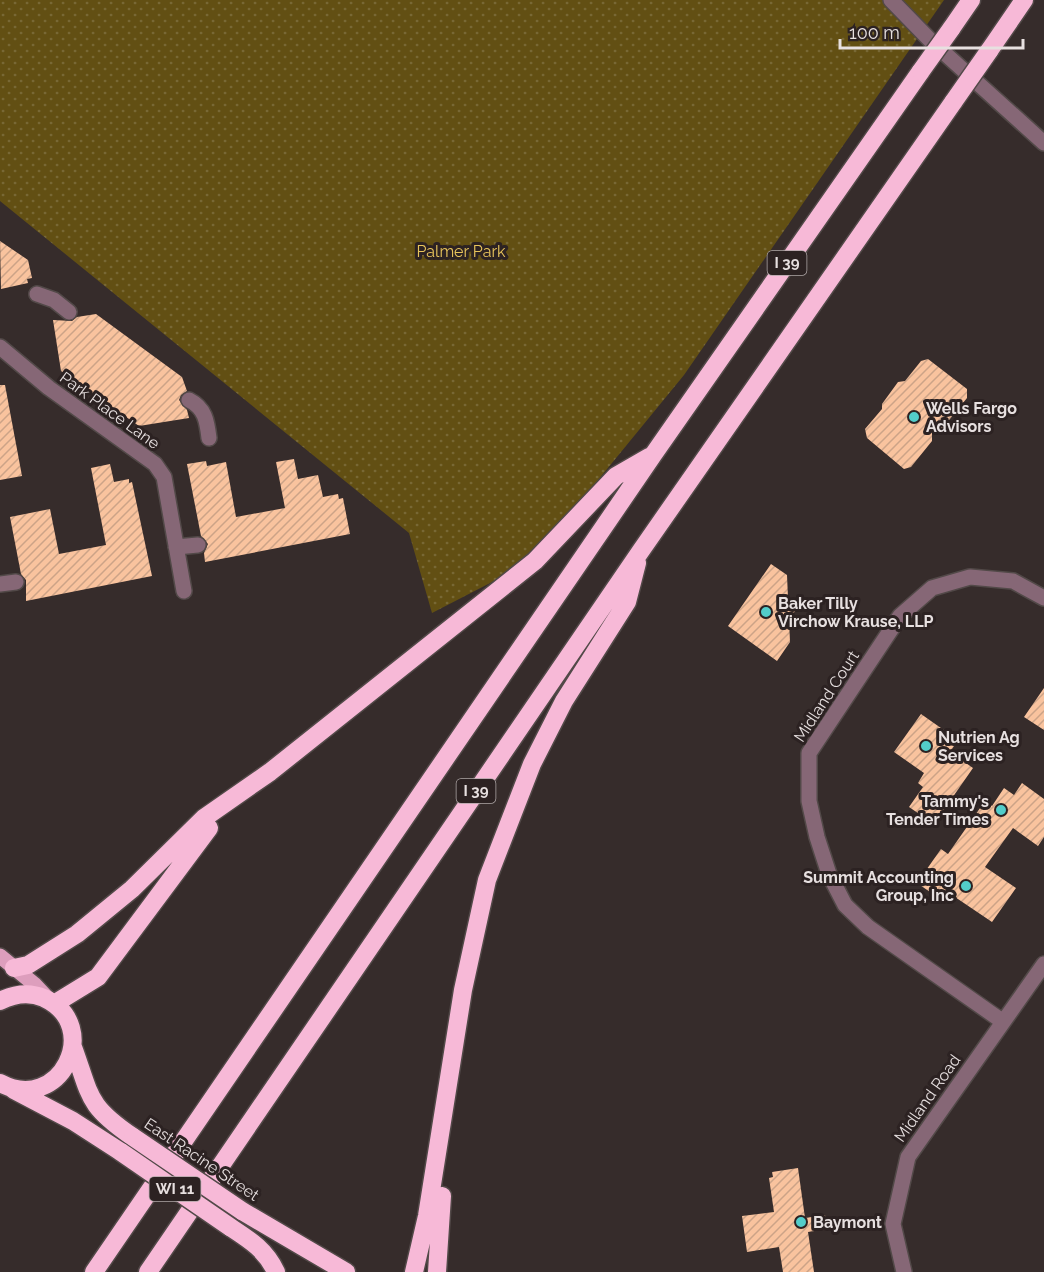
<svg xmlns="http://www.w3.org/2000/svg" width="1044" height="1272" font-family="Raleway,sans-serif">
	<defs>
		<pattern id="park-dots" width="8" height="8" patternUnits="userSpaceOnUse" patternTransform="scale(1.5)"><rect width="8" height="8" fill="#624f13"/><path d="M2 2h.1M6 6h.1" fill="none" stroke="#786835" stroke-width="1.8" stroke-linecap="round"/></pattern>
		<pattern id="building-hatch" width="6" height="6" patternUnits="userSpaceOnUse" patternTransform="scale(1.5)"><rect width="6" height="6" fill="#f9c39e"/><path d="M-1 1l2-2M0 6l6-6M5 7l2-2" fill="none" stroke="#cca387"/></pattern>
	</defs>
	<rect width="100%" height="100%" fill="#362c2b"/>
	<path fill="url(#park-dots)" d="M 0,0 L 944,0 L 684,375 L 531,562 L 432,613 L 409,533 L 0,201 Z"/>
	<path fill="url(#building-hatch)" d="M 0,241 L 28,260 L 32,278 L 27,279 L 28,283 L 1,289 Z
		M 96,314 L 182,377 L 187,391 L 181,395 L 179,400 L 187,410 L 189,418 L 139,426 L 61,371 L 53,320 L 72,321 L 77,317 Z
		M 928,359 L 967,389 L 967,398 L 945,425 L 946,432 L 932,433 L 932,441 L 911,467 L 904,469 L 867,438 L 865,429 L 882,409 L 882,404 L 898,382 L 905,381 L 921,361 Z
		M 0,385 L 5,385 L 22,476 L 0,480 Z
		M 294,459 L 298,479 L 318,475 L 323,497 L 338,494 L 339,499 L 343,498 L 350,534 L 205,562 L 204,553 L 208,544 L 201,536 L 187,464 L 206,461 L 207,466 L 226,462 L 236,517 L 285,508 L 276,462 Z
		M 110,464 L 114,482 L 129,479 L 129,483 L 132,482 L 152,576 L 26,601 L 26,580 L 21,574 L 10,517 L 50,509 L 59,554 L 106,545 L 91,468 Z
		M 771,564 L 787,575 L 788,598 L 799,606 L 789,619 L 790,642 L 777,661 L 728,626 Z
		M 1044,688 L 1044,730 L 1024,717 Z
		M 921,714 L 958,740 L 950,752 L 973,768 L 934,824 L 909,807 L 923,787 L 918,783 L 924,773 L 894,752 Z
		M 1022,783 L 1044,799 L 1044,837 L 1038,846 L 1013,828 L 985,867 L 1016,888 L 992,922 L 952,895 L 946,903 L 917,883 L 941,849 L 948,854 L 985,801 L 992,806 L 1004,788 L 1014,795 Z
		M 798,1168 L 805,1218 L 825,1215 L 827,1229 L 808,1232 L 814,1272 L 783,1272 L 779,1247 L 747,1252 L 742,1216 L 774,1212 L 769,1178 L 773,1177 L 772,1172 Z"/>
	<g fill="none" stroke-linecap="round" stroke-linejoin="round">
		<g stroke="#524948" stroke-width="18">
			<path id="minor" d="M 891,0 L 930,40 L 1044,143
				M 37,294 L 54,300 L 69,312
				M 0,347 L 49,388 L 155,464 L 164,477 L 184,591
				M 189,400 C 205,408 207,421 209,438
				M 176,547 L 198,545
				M 0,584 L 16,582
				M 1002,1021 L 868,927 L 845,905 L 829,874 L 817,837 L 809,801 L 809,753 L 900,616 L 932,588 L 970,577 L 1013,581 L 1044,598
				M 904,1272 L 893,1224 L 908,1157 L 1044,964"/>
		</g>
		<g stroke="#524948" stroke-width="18">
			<path id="major" d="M 0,956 L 34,984 L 50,1001"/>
		</g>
		<g stroke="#524948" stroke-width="21">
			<path id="highway" d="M 951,29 L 971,0
				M 989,51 L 1024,0
				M 14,968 L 28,965 L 77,934 L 132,889 L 204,818 L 270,772 L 535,561 L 616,476 L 649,457
				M 0,1001 C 14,994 30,992 44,998 C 104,1026 60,1115 0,1083
				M 54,1004 L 98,977 L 209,828
				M 73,1047 C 91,1096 86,1105 133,1137
				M 14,1090 L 73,1121 L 121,1152
				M 242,1211 L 346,1272
				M 230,1227 C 250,1240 266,1250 276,1272
				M 94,1272 L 653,455 L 921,71
				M 148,1272 L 640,552 L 954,101
				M 414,1272 L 427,1216 L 463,990 L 487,880 L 532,764 L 564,701 L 627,602 L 637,563
				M 437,1272 L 442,1196"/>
		</g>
		<use href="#minor" stroke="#866776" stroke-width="15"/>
		<use href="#major" stroke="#dd9ebd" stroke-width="15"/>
		<use href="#highway" stroke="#f7b9d7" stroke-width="18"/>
		<g stroke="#524948" stroke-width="21" stroke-linecap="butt">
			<path id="highway-bridge" d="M 921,71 L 951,29
				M 954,101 L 989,51
				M 133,1137 L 242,1211
				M 121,1152 L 230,1227"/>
		</g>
		<use href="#highway-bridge" stroke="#f7b9d7" stroke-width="18"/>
	</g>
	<g fill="#53cdca" stroke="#2c2222" stroke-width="2">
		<circle cx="914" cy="417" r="6"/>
		<circle cx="766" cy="612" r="6"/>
		<circle cx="926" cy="746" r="6"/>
		<circle cx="1001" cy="810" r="6"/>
		<circle cx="966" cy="886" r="6"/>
		<circle cx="801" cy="1222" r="6"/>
	</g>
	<g text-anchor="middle" stroke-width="6" stroke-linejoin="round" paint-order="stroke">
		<g fill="#2c2222" stroke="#afa7a7" stroke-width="1.5">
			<rect x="767.5" y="251" width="39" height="24" rx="4.5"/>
			<rect x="456.5" y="779" width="39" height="24" rx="4.5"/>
			<rect x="149.5" y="1177" width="51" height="24" rx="4.5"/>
		</g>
		<g font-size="15" font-weight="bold" fill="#e7e0e0">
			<text x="787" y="268">I 39</text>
			<text x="476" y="796">I 39</text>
			<text x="175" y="1194">WI 11</text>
		</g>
		<g font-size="16" fill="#e8c45b" stroke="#2c2222">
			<text x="461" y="257">Palmer Park</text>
		</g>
		<g font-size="16" font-weight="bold" fill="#e7e0e0" stroke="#2c2222" text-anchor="start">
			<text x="926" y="414">Wells Fargo<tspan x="926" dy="18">Advisors</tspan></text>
			<text x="778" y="609">Baker Tilly<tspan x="778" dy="18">Virchow Krause, LLP</tspan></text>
			<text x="938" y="743">Nutrien Ag<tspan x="938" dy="18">Services</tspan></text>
			<text x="989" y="807" text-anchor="end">Tammy's<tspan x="989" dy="18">Tender Times</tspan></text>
			<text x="954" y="883" text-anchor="end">Summit Accounting<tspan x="954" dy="18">Group, Inc</tspan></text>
			<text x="813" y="1228">Baymont</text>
		</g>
		<g font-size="16" fill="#e7e0e0" stroke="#2c2222">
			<text transform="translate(110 410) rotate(36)" y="6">Park Place Lane</text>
			<text transform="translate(826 696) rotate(-57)" y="6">Midland Court</text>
			<text transform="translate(927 1098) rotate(-55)" y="6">Midland Road</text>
			<text transform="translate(202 1159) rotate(34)" y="6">East Racine Street</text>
		</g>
	</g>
	<path d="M840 39v9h183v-9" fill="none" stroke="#e7e0e0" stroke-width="3"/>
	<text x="849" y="39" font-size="18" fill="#e7e0e0" stroke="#2c2222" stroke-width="4.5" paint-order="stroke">100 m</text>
</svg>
